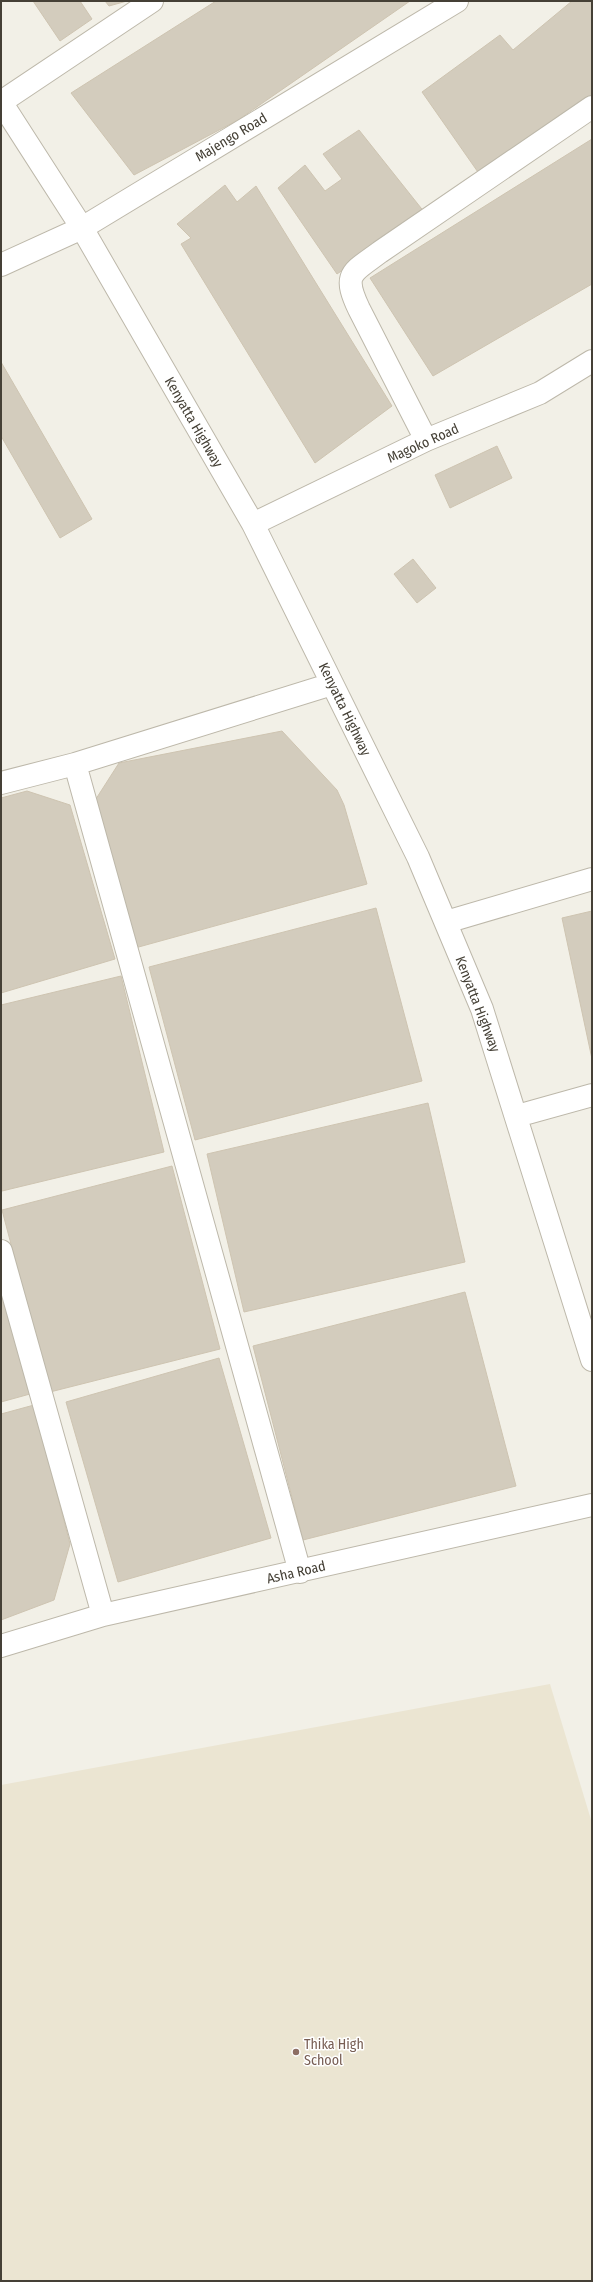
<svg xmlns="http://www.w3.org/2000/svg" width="593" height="2282" font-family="'Fira Sans Condensed',sans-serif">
	<rect width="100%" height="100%" fill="#f2f0e7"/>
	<path fill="#ebe5d2" d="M 550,1684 L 592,1823 L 592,2281 L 1,2281 L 1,1785 Z"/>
	<path fill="#d3ccbd" stroke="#cec4b1" d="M 33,1 L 80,1 L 92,19 L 60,41 Z
		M 105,1 L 127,1 L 109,6 Z
		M 216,1 L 410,1 L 238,120 L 134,175 L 71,93 Z
		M 572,1 L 592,1 L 592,96 L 480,175 L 422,92 L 500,35 L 513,50 Z
		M 359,130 L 425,213 L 337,274 L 278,188 L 305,165 L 325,191 L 342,179 L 323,154 Z
		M 592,139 L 592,284 L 433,376 L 370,278 Z
		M 225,185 L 237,202 L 256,186 L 392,406 L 315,463 L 181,244 L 191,238 L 177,224 Z
		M 1,362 L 92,519 L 60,538 L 1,436 Z
		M 497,446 L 512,478 L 450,508 L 435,475 Z
		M 413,559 L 436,588 L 417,603 L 394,574 Z
		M 282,731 L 337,790 L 344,805 L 367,884 L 135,948 L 94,802 L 119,763 Z
		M 27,791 L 70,805 L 115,959 L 1,993 L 1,798 Z
		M 376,908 L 422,1081 L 195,1140 L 149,967 Z
		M 592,911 L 592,1059 L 562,918 Z
		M 121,976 L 164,1152 L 2,1191 L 1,1005 Z
		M 428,1103 L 465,1262 L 244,1312 L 207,1154 Z
		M 172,1166 L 220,1349 L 50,1392 L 2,1210 Z
		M 1,1289 L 30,1394 L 1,1402 Z
		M 465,1292 L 516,1486 L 303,1540 L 253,1346 Z
		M 219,1358 L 271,1538 L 118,1582 L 66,1402 Z
		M 34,1405 L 70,1544 L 54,1600 L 1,1620 L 1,1414 Z"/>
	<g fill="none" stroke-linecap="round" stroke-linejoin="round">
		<g stroke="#bdb8aa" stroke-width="24">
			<path id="minor" d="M 1,102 L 82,228 L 253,524 L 418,857 L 482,1009 L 592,1360
				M 1,102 L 152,1
				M 1,265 L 82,228 L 457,1
				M 426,440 L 359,309 C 342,273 352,273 380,252 L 592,107
				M 253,524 L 426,440 L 540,393 L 592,361
				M 75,764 L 300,1572
				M 1,783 L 75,764 L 332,684
				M 446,922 L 592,879
				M 517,1116 L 592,1095
				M 1,1251 L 103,1615
				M 1,1646 L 103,1615 L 592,1505"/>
		</g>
		<use href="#minor" stroke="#fff" stroke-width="22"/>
	</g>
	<circle fill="#8d6e63" stroke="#fff" stroke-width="1.5" cx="296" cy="2052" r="4"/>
	<g text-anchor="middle" stroke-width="3" stroke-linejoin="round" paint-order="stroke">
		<g font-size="14" fill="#454036" stroke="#fff">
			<text transform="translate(231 137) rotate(-31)" y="5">Majengo Road</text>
			<text transform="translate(194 422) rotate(60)" y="5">Kenyatta Highway</text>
			<text transform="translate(423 443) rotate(-24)" y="5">Magoko Road</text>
			<text transform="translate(345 709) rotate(64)" y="5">Kenyatta Highway</text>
			<text transform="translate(478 1004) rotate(69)" y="5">Kenyatta Highway</text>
			<text transform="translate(296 1572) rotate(-13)" y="5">Asha Road</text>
		</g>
		<g font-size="14" fill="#785e54" stroke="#fff" text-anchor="start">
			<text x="304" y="2049">Thika High<tspan x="304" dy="16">School</tspan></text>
		</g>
	</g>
	<rect width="593" height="2282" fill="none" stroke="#454036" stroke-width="4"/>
</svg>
